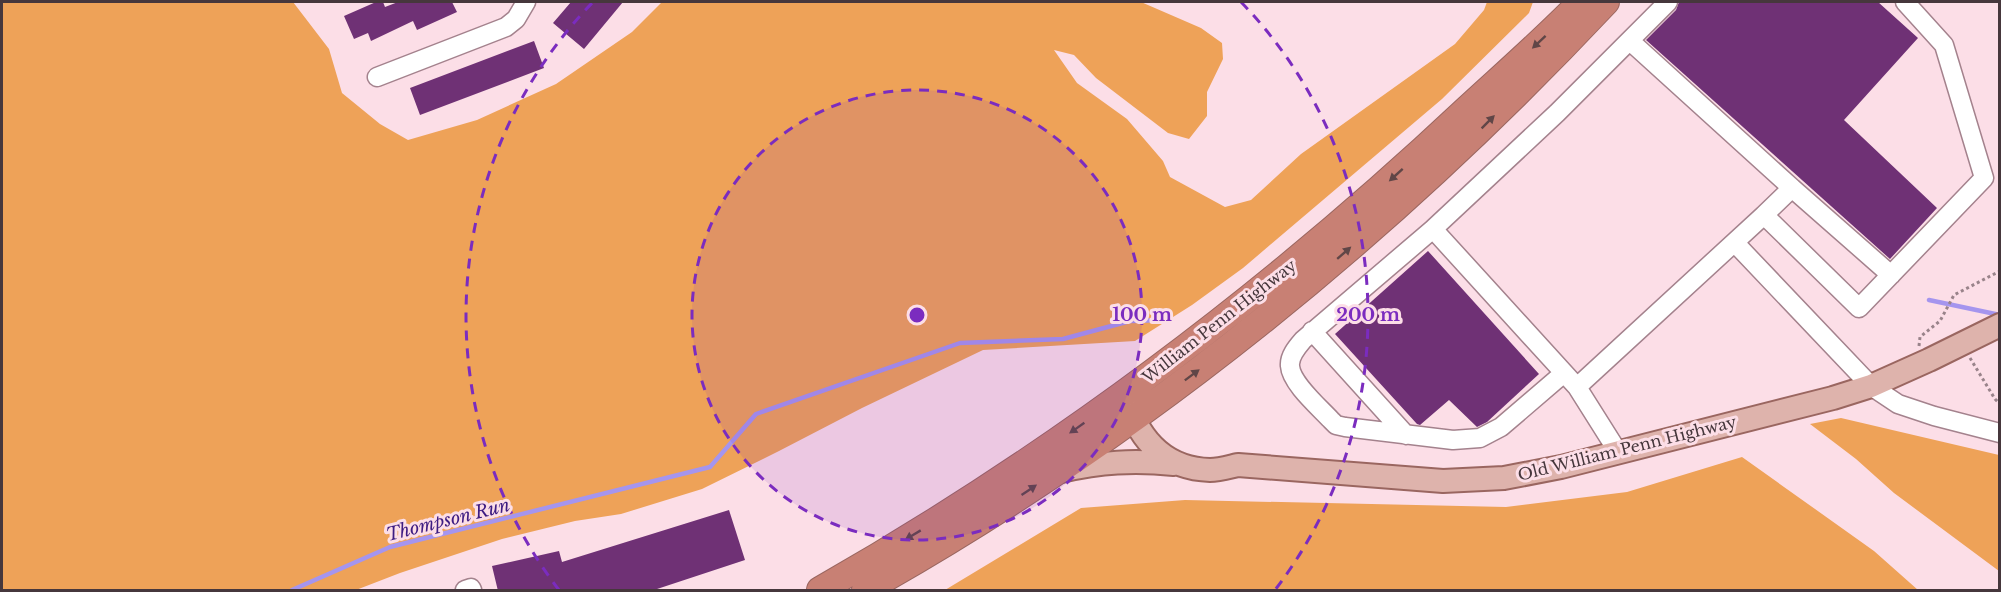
<svg xmlns="http://www.w3.org/2000/svg" width="2001" height="592" font-family="'Libre Baskerville',serif">
	<rect width="100%" height="100%" fill="#fcdee7"/>
	<path fill="#eea258" d="M 2,2 L 293,2 L 329,49 L 342,93 L 380,124 L 408,140 L 477,120 L 556,84 L 632,32 L 662,2 L 1141,2 L 1201,28 L 1222,43 L 1223,59 L 1207,92 L 1207,116 L 1189,139 L 1168,133 L 1096,78 L 1074,55 L 1054,50 L 1077,83 L 1127,119 L 1163,161 L 1170,177 L 1225,207 L 1251,200 L 1301,154 L 1455,44 L 1484,10 L 1487,2 L 1533,2 L 1529,13 L 1442,99 L 1243,268 L 1192,305 L 1135,341 L 983,350 L 862,408 L 779,451 L 702,489 L 621,514 L 575,521 L 502,539 L 400,573 L 356,590 L 2,590 Z
		M 1841,418 L 1999,455 L 1999,571 L 1894,493 L 1856,459 L 1810,424 Z
		M 1742,457 L 1874,551 L 1918,590 L 945,590 L 1081,508 L 1185,500 L 1506,507 L 1627,492 Z"/>
	<g fill="none" stroke-linecap="round" stroke-linejoin="round">
		<path stroke="#a595ee" stroke-width="4.5" d="M 1929,300 L 2000,315
			M 292,590 L 390,547 L 710,467 L 756,414 L 960,343 L 1063,339 L 1130,321 L 1167,320"/>
	</g>
	<path fill="#6f3175" d="M 376,2 L 383,2 L 385,7 L 398,2 L 452,2 L 457,12 L 417,30 L 413,21 L 371,41 L 368,33 L 354,39 L 344,16 Z
		M 571,2 L 623,2 L 584,49 L 553,23 Z
		M 1679,2 L 1878,2 L 1918,38 L 1844,120 L 1937,208 L 1890,259 L 1646,40 L 1676,10 Z
		M 534,41 L 544,68 L 420,115 L 410,88 Z
		M 1428,251 L 1539,374 L 1487,422 L 1477,427 L 1449,400 L 1420,425 L 1417,424 L 1335,334 Z
		M 729,510 L 745,560 L 651,591 L 498,591 L 492,566 L 559,551 L 562,562 Z"/>
	<g fill="none" stroke-linecap="round" stroke-linejoin="round">
		<g stroke="#a4828d" stroke-width="21">
			<path id="minor" d="M 1668,2 L 1557,113 L 1433,229 L 1577,387 L 1764,215 L 1859,308 L 1984,178 L 1944,45 L 1905,2
				M 1630,41 L 1792,188 L 1764,215
				M 377,77 L 506,27 L 516,19 L 526,2
				M 1792,188 L 1891,275
				M 1433,229 L 1303,340 C 1297,347 1289,356 1290,366 C 1291,383 1319,407 1331,420 L 1336,425 L 1345,427 L 1453,440 L 1480,438 L 1501,427 L 1564,373
				M 1735,243 L 1871,386 L 1898,404 L 1934,416 L 2000,433
				M 1312,331 L 1406,435
				M 1577,387 L 1618,452
				M 465,590 L 471,588 L 472,590"/>
		</g>
		<g stroke="#9a6660" stroke-width="26">
			<path id="major" d="M 1127,401 C 1140,441 1166,469 1210,470 C 1219,470 1229,467 1238,465 L 1443,481 L 1504,478 L 1561,467 L 1833,398 L 1871,386 L 1929,360 L 2000,325
				M 1061,471 C 1101,462 1133,460 1174,464"/>
		</g>
		<g stroke="#9a6660" stroke-width="28">
			<path id="highway" d="M 820,590 C 1055,456 1270,294 1468,108 C 1506,73 1545,39 1581,2
				M 865,590 C 1141,435 1390,232 1606,2"/>
		</g>
		<path stroke="#99838a" stroke-width="3" stroke-dasharray="3 3" stroke-linecap="butt" d="M 1919,346 L 1920,337 L 1940,321 L 1954,295 L 2000,271
			M 1970,358 L 1995,399 L 2000,404"/>
		<use href="#minor" stroke="#fff" stroke-width="18"/>
		<use href="#major" stroke="#deb3ac" stroke-width="22"/>
		<use href="#highway" stroke="#c88074" stroke-width="26"/>
	</g>
	<defs><path id="oneway-solid" d="M-6-.8H1V-3.2L6.5 0L1 3.2V.8H-6Z" transform="scale(1.5)"/></defs>
	<g fill="#604647">
		<use href="#oneway-solid" transform="translate(1539 42) rotate(137)"/>
		<use href="#oneway-solid" transform="translate(1488 122) rotate(-45)"/>
		<use href="#oneway-solid" transform="translate(1396 175) rotate(138)"/>
		<use href="#oneway-solid" transform="translate(1344 253) rotate(-41)"/>
		<use href="#oneway-solid" transform="translate(1192 375) rotate(-37)"/>
		<use href="#oneway-solid" transform="translate(1077 428) rotate(145)"/>
		<use href="#oneway-solid" transform="translate(1029 490) rotate(-34)"/>
		<use href="#oneway-solid" transform="translate(913 535) rotate(149)"/>
	</g>
	<circle cx="917" cy="315" r="225" fill="#7b2cbf" fill-opacity=".12"/>
	<g fill="none" stroke="#7b2cbf" stroke-width="3" stroke-dasharray="10 8">
		<circle cx="917" cy="315" r="225"/>
		<path d="M559 590A451 451 0 0 1 593 2M1241 2A451 451 0 0 1 1275 590"/>
	</g>
	<g text-anchor="middle" stroke-width="6" stroke-linejoin="round" paint-order="stroke">
		<g font-size="16" fill="#46373c" stroke="#fcdee7">
			<text transform="translate(1219 321) rotate(-38)" y="6">William Penn Highway</text>
			<text transform="translate(1627 448) rotate(-14)" y="6">Old William Penn Highway</text>
		</g>
		<g font-size="18" font-style="italic" fill="#3e1c82" stroke="#fcdee7">
			<text transform="translate(448 520) rotate(-14)" y="6">Thompson Run</text>
		</g>
	</g>
	<circle cx="917" cy="315" r="9" fill="#7b2cbf" stroke="#fcdee7" stroke-width="3"/>
	<g font-size="18" text-anchor="middle" font-weight="bold" fill="#7b2cbf" stroke="#fcdee7" stroke-width="6" stroke-linejoin="round" paint-order="stroke">
		<text x="1142" y="321">100 m</text>
		<text x="1368" y="321">200 m</text>
	</g>
	<rect width="2001" height="592" fill="none" stroke="#46373c" stroke-width="6"/>
</svg>
